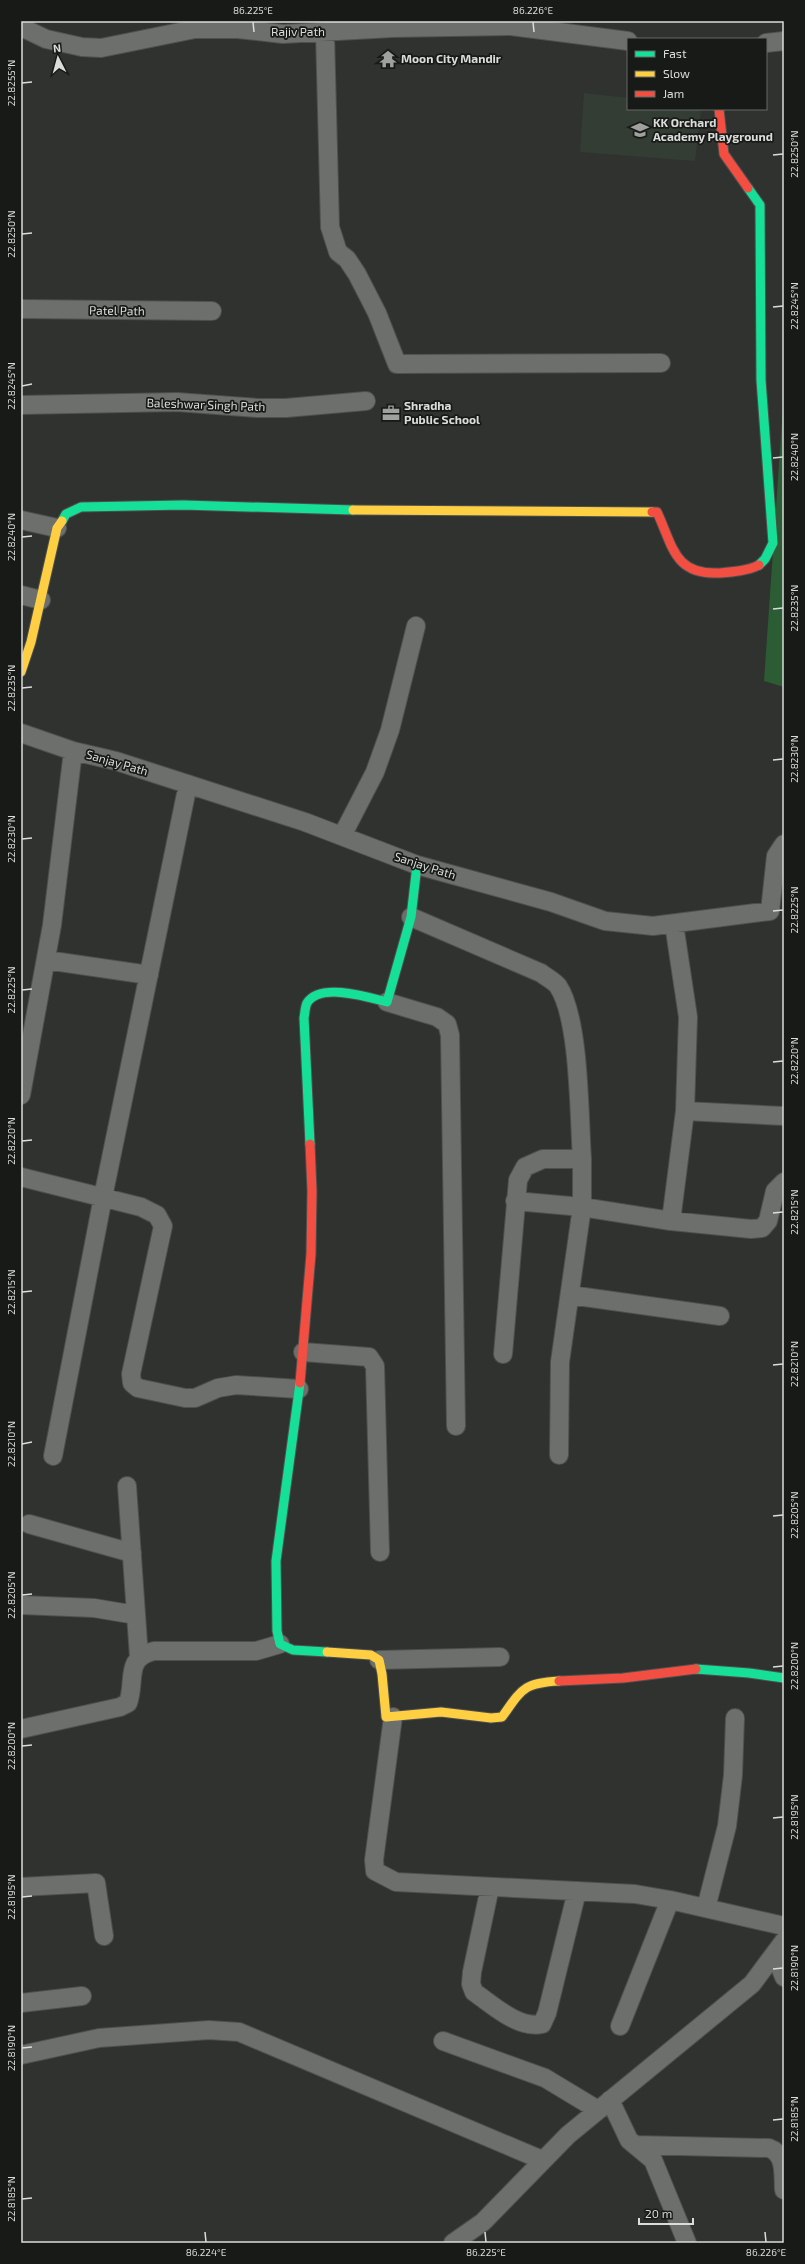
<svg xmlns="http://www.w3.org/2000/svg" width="805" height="2264" font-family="'Exo 2',sans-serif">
	<rect width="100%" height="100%" fill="#2f322f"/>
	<path fill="#333d34" d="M 584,93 L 628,98 L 628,109 L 701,109 L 695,161 L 580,152 Z"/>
	<path fill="#2c5c34" d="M 784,392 L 784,687 L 764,681 Z"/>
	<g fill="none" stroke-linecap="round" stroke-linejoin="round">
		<g stroke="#4e504e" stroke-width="20">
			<path id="street" d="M 331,21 L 330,27 L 325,33 L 330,227 L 338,252 L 347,259 L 357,274 L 377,313 L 397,364 L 661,363
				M 21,27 L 46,39 L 82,47 L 101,48 L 195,29 L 238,29 L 283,34 L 392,28 L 511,26 L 628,41
				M 766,43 L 784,41
				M 21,309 L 212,311
				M 21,405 L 177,402 L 258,408 L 286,408 L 366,401
				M 21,520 L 57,528
				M 21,595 L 41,600
				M 21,733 L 73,751 L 116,761 L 305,822 L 417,865 L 551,902 L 605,921 L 653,926 L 770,911 L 776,856 L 784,844
				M 342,836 L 375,772 L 390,730 L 416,626
				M 411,917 L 541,973 C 546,977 554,981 558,986 C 580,1019 579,1117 582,1159 L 543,1159 L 525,1167 L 518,1180 L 503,1354
				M 46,960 L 149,975
				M 387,1002 L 437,1017 L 447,1024 L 450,1035 L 456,1426
				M 21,1095 L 52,925 L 73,751
				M 685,1111 L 784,1116
				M 21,1177 L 141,1207 L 157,1215 L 163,1226 L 131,1374 L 132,1383 L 138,1388 L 185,1398 L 195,1398 L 218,1388 L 236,1385 L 299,1389
				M 515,1201 L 582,1207 L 582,1159
				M 671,1221 L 751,1229 L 762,1228 L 768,1221 L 775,1191 L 784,1182
				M 570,1295 L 720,1316
				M 303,1352 L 369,1357 L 375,1366 L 380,1552
				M 559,1455 L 560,1362 L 582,1207 L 671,1221 L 685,1111 L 688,1017 L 674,924
				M 53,1456 L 103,1197 L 188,784
				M 127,1486 L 139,1657
				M 29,1524 L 132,1553
				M 21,1605 L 94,1608 L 136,1615
				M 379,1660 L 500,1657
				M 393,1717 L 374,1860 L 375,1871 L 396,1882 L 635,1894 L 670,1900 L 784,1926
				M 21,1729 L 120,1707 L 128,1703 C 136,1681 124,1658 154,1651 L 256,1651 L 280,1644
				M 21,1887 L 96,1883 L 104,1936
				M 490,1887 L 472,1972 L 471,1984 L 474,1992 C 493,2005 518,2029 542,2024 L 547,2013 L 577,1891
				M 706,1908 L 727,1826 L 733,1775 L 735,1718
				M 775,1954 L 784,1977
				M 21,2003 L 82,1996
				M 620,2026 L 670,1900
				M 443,2041 L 545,2078 L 598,2110
				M 21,2055 L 99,2038 L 209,2030 L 239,2032 L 542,2160
				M 610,2100 L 629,2140 L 653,2160 L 687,2243
				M 635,2145 L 769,2148 C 786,2154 783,2175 784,2190
				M 453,2243 L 483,2222 L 568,2135 L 752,1984 L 784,1941"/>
		</g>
		<g stroke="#4e504e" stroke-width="11">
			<path id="fast" d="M 748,188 L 760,205 L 761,380 L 773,543 L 765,559 L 759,565
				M 62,521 L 66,514 L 81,507 L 183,505 L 353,510
				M 310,1144 L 304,1018 C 305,1013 305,1007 307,1003 C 320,982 368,997 387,1002 L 411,917 L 417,865
				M 300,1383 L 276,1561 L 277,1631 L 280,1644 L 293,1650 L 327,1652
				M 696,1669 L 749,1673 L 784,1678"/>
		</g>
		<g stroke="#4e504e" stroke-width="11">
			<path id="slow" d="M 353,510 L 652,512
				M 21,672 L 31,642 L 57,528 L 62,521
				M 327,1652 L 371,1655 L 379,1660 L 382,1674 L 386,1717 L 441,1712 L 491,1718 L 502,1717 C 522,1689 523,1683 559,1681"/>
		</g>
		<g stroke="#4e504e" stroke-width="11">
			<path id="jam" d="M 719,109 L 724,154 L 748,188
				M 652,512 L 657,512 C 673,546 674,575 719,573 C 732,572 747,571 759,565
				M 300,1383 L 311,1254 L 312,1191 L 310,1144
				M 559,1681 L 623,1678 L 696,1669"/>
		</g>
		<use href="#street" stroke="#6d6f6d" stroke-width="18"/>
		<use href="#fast" stroke="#16e098" stroke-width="9"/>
		<use href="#slow" stroke="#ffcf43" stroke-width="9"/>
		<use href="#jam" stroke="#f24e42" stroke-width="9"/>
	</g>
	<path fill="none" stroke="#daddda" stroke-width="1.5" d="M 253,22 L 254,32M 533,22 L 534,32M 22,83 L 32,82M 773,155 L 783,154M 22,234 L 32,233M 773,307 L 783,306M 22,386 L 32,384M 773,458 L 783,457M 22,537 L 32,536M 773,609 L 783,608M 22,688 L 32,687M 773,760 L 783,759M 22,839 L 32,838M 773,911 L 783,910M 22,990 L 32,989M 773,1062 L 783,1061M 22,1141 L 32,1140M 773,1213 L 783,1212M 22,1292 L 32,1291M 773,1365 L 783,1364M 22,1444 L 32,1442M 773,1516 L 783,1515M 22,1595 L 32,1594M 773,1667 L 783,1666M 22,1746 L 32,1745M 773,1818 L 783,1817M 22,1897 L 32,1896M 773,1969 L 783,1968M 22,2048 L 32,2047M 773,2120 L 783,2119M 22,2199 L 32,2198M 205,2232 L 206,2242M 485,2232 L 486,2242M 765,2232 L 766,2242"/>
	<defs>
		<g id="temple-bare" transform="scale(1.38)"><path d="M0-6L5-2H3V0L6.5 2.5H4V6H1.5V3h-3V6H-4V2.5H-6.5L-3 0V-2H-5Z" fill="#9ea19e" stroke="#181a18" stroke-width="2.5" paint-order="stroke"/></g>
		<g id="school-bare" transform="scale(1.38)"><path d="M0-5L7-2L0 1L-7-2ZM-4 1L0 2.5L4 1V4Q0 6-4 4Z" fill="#9ea19e" stroke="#181a18" stroke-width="2.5" paint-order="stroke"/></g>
		<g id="office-bare" transform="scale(1.38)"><path d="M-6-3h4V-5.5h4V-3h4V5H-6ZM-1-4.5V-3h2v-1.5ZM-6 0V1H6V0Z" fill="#9ea19e" stroke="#181a18" stroke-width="2.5" paint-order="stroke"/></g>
	</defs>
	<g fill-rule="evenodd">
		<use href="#temple-bare" x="388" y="59"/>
		<use href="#school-bare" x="640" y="130"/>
		<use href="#office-bare" x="391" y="413"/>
	</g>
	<g text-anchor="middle" stroke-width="3.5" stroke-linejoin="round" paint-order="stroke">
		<g font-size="12" fill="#daddda" stroke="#181a18">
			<text x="298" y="36">Rajiv Path</text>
			<text transform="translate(117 311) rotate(1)" y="4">Patel Path</text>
			<text transform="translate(206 405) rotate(2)" y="4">Baleshwar Singh Path</text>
			<text transform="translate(117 763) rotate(16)" y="4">Sanjay Path</text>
			<text transform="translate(425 866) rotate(18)" y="4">Sanjay Path</text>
		</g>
		<g font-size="12" font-weight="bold" fill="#daddda" stroke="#181a18" text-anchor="start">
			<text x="401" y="63">Moon City Mandir</text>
			<text x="653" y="127">KK Orchard<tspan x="653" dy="14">Academy Playground</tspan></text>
			<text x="404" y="410">Shradha<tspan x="404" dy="14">Public School</tspan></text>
		</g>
	</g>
	<rect width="805" height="2264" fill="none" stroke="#181a18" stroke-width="44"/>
	<rect x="627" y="38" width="140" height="72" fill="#181a18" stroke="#666866"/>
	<rect x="635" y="51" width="20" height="6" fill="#16e098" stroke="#666866"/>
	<text x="663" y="58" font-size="12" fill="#daddda">Fast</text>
	<rect x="635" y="71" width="20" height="6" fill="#ffcf43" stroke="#666866"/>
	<text x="663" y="78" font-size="12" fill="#daddda">Slow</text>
	<rect x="635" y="91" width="20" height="6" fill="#f24e42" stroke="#666866"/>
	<text x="663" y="98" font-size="12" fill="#daddda">Jam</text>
	<g transform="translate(58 58) rotate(354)" stroke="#181a18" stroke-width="3" paint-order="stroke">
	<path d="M0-3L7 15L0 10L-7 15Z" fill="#daddda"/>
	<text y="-6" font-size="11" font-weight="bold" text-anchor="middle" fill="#daddda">N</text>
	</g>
	<path d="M639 2218v6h54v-6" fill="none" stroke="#daddda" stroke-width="2"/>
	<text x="645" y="2218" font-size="12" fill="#daddda" stroke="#181a18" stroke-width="3" paint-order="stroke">20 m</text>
	<rect x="22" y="22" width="761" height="2220" fill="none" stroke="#daddda" stroke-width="1.5"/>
	<g font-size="10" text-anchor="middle" fill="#daddda">
		<text x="253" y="14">86.225°E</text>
		<text x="533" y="14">86.226°E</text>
		<text transform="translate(11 83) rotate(-90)" y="4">22.8255°N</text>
		<text transform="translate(794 154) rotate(-90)" y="4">22.8250°N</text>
		<text transform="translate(11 234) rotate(-90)" y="4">22.8250°N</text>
		<text transform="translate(794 306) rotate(-90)" y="4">22.8245°N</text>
		<text transform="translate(11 386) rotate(-90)" y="4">22.8245°N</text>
		<text transform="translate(794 457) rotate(-90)" y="4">22.8240°N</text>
		<text transform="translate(11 537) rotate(-90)" y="4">22.8240°N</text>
		<text transform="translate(794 608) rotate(-90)" y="4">22.8235°N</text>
		<text transform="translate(11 688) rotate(-90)" y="4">22.8235°N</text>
		<text transform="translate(794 759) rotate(-90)" y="4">22.8230°N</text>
		<text transform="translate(11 839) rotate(-90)" y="4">22.8230°N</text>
		<text transform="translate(794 910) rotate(-90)" y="4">22.8225°N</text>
		<text transform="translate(11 990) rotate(-90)" y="4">22.8225°N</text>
		<text transform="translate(794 1061) rotate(-90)" y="4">22.8220°N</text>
		<text transform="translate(11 1141) rotate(-90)" y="4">22.8220°N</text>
		<text transform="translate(794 1212) rotate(-90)" y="4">22.8215°N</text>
		<text transform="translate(11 1292) rotate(-90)" y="4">22.8215°N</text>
		<text transform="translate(794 1364) rotate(-90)" y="4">22.8210°N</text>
		<text transform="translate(11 1444) rotate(-90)" y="4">22.8210°N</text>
		<text transform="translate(794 1515) rotate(-90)" y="4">22.8205°N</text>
		<text transform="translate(11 1595) rotate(-90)" y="4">22.8205°N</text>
		<text transform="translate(794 1666) rotate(-90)" y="4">22.8200°N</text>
		<text transform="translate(11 1746) rotate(-90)" y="4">22.8200°N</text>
		<text transform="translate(794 1817) rotate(-90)" y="4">22.8195°N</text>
		<text transform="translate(11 1897) rotate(-90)" y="4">22.8195°N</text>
		<text transform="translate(794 1968) rotate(-90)" y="4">22.8190°N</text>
		<text transform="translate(11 2048) rotate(-90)" y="4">22.8190°N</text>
		<text transform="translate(794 2119) rotate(-90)" y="4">22.8185°N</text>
		<text transform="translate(11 2199) rotate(-90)" y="4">22.8185°N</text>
		<text x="206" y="2256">86.224°E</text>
		<text x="486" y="2256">86.225°E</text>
		<text x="766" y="2256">86.226°E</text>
	</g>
</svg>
